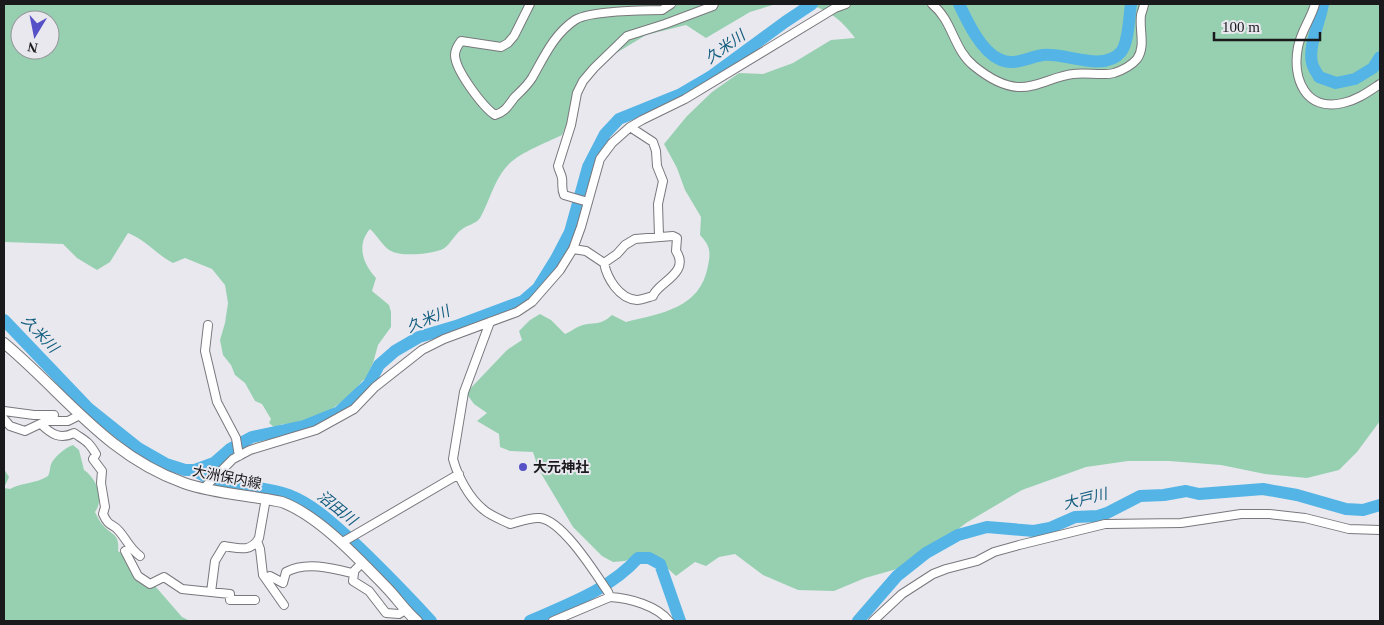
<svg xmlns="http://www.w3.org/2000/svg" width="1384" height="625" font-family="'Times New Roman','Noto Sans JP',serif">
	<rect width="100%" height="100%" fill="#e9e8ef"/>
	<path fill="#97d0b0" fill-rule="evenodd" d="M 4,4 L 776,4 L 750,12 L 706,38 L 686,25 L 646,35 L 608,58 L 584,84 L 562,135 C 546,143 521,152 509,164 C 494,179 490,201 480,218 C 476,224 467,225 461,230 C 454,235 451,244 443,249 C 433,254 401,257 391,251 C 383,247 377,235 370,229 C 356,245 363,264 376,278 L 372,291 L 389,305 L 391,312 L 391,327 L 378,345 L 373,363 L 366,379 L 362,381 L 352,394 L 321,417 L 306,423 L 283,424 L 274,427 L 269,423 L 271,419 L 262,404 L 255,401 L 245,383 L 235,375 L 231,365 L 223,355 L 220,340 L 225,323 L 228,303 L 225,285 L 212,269 L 185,258 L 173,263 C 156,254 146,240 128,233 L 110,262 L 97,270 L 77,258 L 63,244 L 4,242 ZM 20,20 L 50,20 L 50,50 L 20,50 Z
		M 801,4 L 1380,4 L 1380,421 L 1357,452 L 1339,470 L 1307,478 L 1265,474 L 1221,465 L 1169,461 L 1128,461 L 1086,467 L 1022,490 L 966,523 L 932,550 L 904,567 L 865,578 L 834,591 L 798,590 L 763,575 L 735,554 L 719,557 L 706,566 L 695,562 L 676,576 L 655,557 L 638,555 L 625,561 L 613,562 L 602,556 L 573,527 L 539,470 L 533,452 L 510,451 L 500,447 L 499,434 L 477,421 L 487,413 L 474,404 L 466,393 L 507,350 L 522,340 L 519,331 L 530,320 L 540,314 L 551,320 L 565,334 C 570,332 575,328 580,326 C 594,321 599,327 612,315 L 626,322 C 661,313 700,309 708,266 C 711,251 710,246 700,235 L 701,217 L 685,190 L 677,168 L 664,144 L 687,116 L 712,92 L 739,73 L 763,74 L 793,63 L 831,40 L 855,38 C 841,19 825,6 801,4 Z
		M 73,445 L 79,450 L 84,470 C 96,478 105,498 95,512 C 97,516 99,520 101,523 C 111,536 120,532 118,551 L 125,556 L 145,585 L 155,586 L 182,617 L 190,621 L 4,621 L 4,469 L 9,477 L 4,488 L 10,489 C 22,482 36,484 48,476 C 50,472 50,468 51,464 C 55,456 65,448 73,445 Z"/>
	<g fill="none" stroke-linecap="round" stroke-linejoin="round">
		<path stroke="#53b4e5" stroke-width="12" d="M 959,4 C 967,21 981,51 999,59 C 1014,67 1028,57 1043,55 C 1065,52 1103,73 1121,52 C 1129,42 1129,16 1131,4
			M 1323,4 C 1320,22 1308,46 1312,63 C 1313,68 1317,73 1319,77 L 1336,83 L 1355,79 L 1373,68 L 1380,57
			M 4,320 L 88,408 L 138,448 L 166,464 L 185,470 L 195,470 L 214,463 L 230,449 L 252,437 L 304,426 L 339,412 L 369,384 L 379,365 L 395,351 L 419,337 L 456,326 L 523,301 L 538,288 L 556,259 L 570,232 L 588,167 L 605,134 L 619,119 L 681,94 L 710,77 L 785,22 L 812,4
			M 195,470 C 217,489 261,484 289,495 C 312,504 330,521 348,537 C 377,564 404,592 431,621
			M 530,621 C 568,604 609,590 638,558 L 649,558 L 660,564 L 680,621
			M 858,621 L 897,576 L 926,553 L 958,535 L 987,527 L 1034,531 L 1050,528 L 1075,517 L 1098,516 L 1107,513 L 1140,496 L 1164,495 L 1186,491 L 1199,494 L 1263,489 L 1297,495 L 1346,509 L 1363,510 L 1380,505"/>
		<g stroke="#78787d" stroke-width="10">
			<path id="street" d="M 530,4 L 514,36 L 508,43 L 501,47 L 461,41 C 458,45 455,50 455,55 C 455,70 483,107 495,115 C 505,112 508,106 514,98 C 520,92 527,86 532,78 C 544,57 554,34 575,20 C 589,11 643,10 662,10 L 671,4
				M 932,4 C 953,21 953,49 974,66 C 985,75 1002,86 1018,87 C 1037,88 1054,76 1073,74 C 1086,72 1102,76 1114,73 C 1123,70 1131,66 1137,59 C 1146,46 1139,30 1141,15 C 1142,11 1144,7 1144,4
				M 1315,4 C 1311,19 1301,31 1298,47 C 1292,78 1305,112 1343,103 C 1357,100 1368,92 1380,84
				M 630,127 L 653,142 L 656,151 L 657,166 L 663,181 L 658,204 L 659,236
				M 588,202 L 564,195 C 561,188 563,184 562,178 C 561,173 559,171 558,166 L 571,125 L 577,93 L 583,81 L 594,68 L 627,36 L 665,24 L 713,6 L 714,4
				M 573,249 L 586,251 L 604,263 L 617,254 L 625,245 L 635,239 L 673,236 L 677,238 L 676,251 C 691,273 657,283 653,296 C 649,297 642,300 637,300 C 619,299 607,278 604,263
				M 490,322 L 464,392 L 453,459 C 458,477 469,498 484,510 C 491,516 502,520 510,524 C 519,522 530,517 540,518 C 563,521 595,573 608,592 L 610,597
				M 208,325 L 205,351 L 217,402 L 236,438 L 239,456
				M 4,411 L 34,415 L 54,415
				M 4,419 L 10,426 L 25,431 L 46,421 L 68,421 L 80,415
				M 41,424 C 51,434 60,440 74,433 C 87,442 88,441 96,454 L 93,459 L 102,471 L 101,483 L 105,507 L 103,514 C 109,528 113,523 119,531 C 127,540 130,549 140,556
				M 203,489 L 233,459 L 250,450 L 316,430 L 354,409 L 375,387 L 422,350 L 444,339 L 517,312 L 532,302 L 560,270 L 573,249 L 581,227 L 600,159 L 612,143 L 630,127 L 642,120 L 685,99 L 835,8 L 846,4
				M 257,541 L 260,549 L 263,575 L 284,605
				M 341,543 L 459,474
				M 125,551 L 138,576 L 150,584 L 164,577 L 182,589 L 230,594 L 230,600 L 255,600
				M 354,573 L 353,581 L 369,591 L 386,613 L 399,614 L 405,610
				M 265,578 L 270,576 L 283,583 L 286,572 C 306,561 332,568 352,573 L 362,563
				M 211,592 L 215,561 L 224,546 C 238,548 251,553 259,538 L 266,498
				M 553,621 L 610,597 C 630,598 657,606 669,621
				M 873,621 L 902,594 L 933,574 L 946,569 L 977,561 L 994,552 L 1019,545 L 1105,524 L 1181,523 L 1241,514 L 1269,514 L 1305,518 L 1349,529 L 1380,530"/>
		</g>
		<g stroke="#78787d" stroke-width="12">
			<path id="secondary" d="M 4,343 C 64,393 107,456 184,483 C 215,494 250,495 282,502 C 319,516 358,558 386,587 C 397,598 405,611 417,621"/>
		</g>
		<use href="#street" stroke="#fff" stroke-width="8"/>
		<use href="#secondary" stroke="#fff" stroke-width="10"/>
	</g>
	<circle fill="#5751c8" stroke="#e9e8ef" stroke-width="2" cx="523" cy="467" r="5"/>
	<g text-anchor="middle" stroke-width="4" stroke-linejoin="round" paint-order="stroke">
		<g font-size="14" font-weight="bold" fill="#1a1a1c" stroke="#e9e8ef" text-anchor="start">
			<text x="533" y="472">大元神社</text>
		</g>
		<g font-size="14" fill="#1a1a1c" stroke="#e9e8ef">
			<text transform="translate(227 477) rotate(11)" y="5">大洲保内線</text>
		</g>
		<g font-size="15" font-style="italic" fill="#125c7e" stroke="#e9e8ef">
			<text transform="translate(725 47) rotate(-36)" y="5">久米川</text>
			<text transform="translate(428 319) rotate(-23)" y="5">久米川</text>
			<text transform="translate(40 334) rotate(46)" y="5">久米川</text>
			<text transform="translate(1085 499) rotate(-14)" y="5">大戸川</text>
			<text transform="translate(337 508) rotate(39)" y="5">沼田川</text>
		</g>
	</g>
	<rect width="1384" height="625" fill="none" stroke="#1a1a1c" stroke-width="10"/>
	<g transform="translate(35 35) rotate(190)"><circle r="24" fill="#e9e8ef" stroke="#96969b"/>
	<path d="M0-4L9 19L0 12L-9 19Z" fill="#5751c8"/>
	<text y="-8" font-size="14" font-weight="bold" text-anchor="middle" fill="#1a1a1c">N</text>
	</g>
	<path d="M1214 32v8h106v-8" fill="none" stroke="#1a1a1c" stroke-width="2.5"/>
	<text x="1222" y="32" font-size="15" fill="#1a1a1c" stroke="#e9e8ef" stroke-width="4" paint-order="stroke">100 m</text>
</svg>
